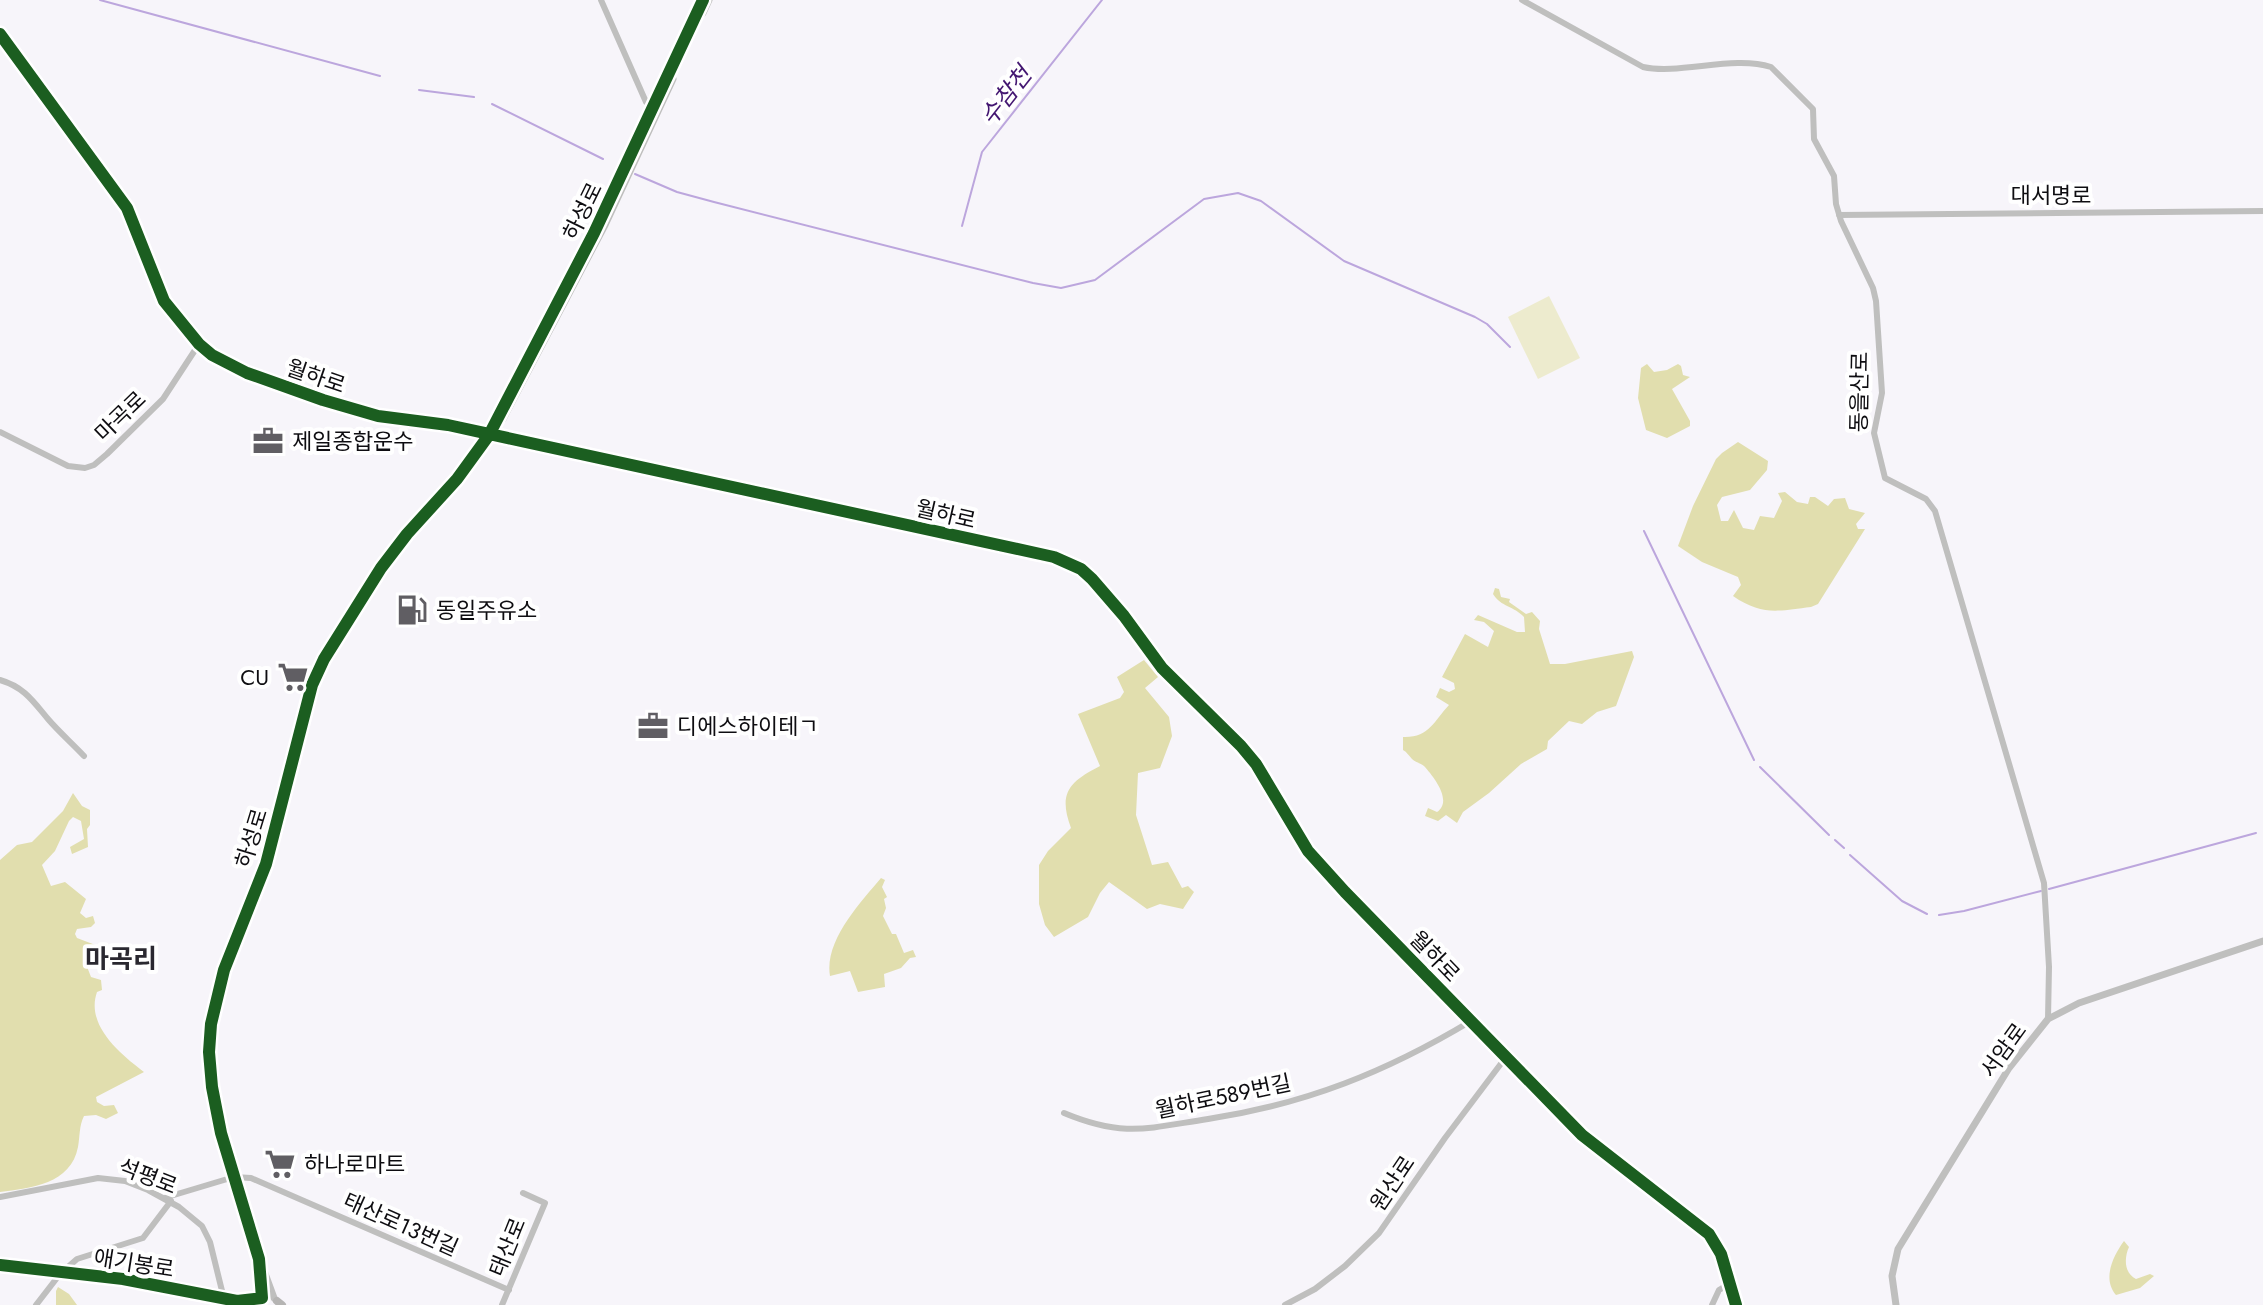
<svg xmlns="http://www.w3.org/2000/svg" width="2263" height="1305" font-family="Jost,'Noto Sans KR',sans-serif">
	<rect width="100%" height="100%" fill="#f7f5fa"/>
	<path fill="#edebce" d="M 1549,296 L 1580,358 L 1538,379 L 1508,317 Z"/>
	<path fill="#e1deae" d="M 1647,364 L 1654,372 L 1667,370 L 1678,364 L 1681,366 L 1683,375 L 1690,377 L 1672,389 L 1690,421 L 1690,426 L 1667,438 L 1646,430 L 1638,398 L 1641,368 Z
		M 1738,442 L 1768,461 L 1767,470 L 1750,490 L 1722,497 L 1717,505 L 1721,521 L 1728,521 L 1734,510 L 1743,528 L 1754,530 L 1760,516 L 1774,518 L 1782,501 L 1778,493 L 1785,492 L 1797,502 L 1808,504 L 1810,497 L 1815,497 L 1828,506 L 1834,499 L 1845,498 L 1849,509 L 1865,513 L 1856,524 L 1858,529 L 1865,529 L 1818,604 L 1811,607 C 1778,611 1762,616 1733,596 L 1741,585 L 1738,577 L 1702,562 L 1678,546 L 1693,506 L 1716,459 L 1722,453 Z
		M 1495,588 L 1499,589 L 1501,597 L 1510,599 L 1509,602 L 1526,614 L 1532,612 L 1540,621 L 1539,629 L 1550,664 L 1565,664 L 1632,651 L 1634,657 L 1616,706 L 1597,712 L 1582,724 L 1569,721 L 1548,741 L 1547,749 L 1521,764 L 1489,793 L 1463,812 L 1457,823 L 1446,815 L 1438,821 L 1425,816 L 1428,808 L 1437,812 C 1453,801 1434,777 1424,766 C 1420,763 1415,762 1412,759 C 1409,756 1407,752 1403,750 L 1403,737 C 1429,738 1434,721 1449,705 L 1436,697 L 1440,688 L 1449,692 L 1455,689 L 1454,683 L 1442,677 L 1465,634 L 1488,647 L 1494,631 L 1484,622 L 1474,620 L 1478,615 L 1517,632 L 1525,632 L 1524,617 C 1514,606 1501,607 1493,594 Z
		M 1144,660 L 1158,677 L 1145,688 L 1169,717 L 1172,736 L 1160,768 L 1138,773 L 1136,815 L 1152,865 L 1168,862 L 1182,888 L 1188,886 L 1194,892 L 1183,909 L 1160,904 L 1147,909 L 1109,882 L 1100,893 L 1088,917 L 1054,937 L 1045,925 L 1039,904 L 1039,865 L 1048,851 L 1071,828 C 1058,793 1069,782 1100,766 L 1078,714 L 1120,698 L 1124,692 L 1117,677 Z
		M 73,793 L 82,806 L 90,810 L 90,825 L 87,829 L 88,847 L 72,854 L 70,847 L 84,839 L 81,821 L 73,817 L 69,821 L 55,851 L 42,865 L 51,886 L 65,882 L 86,899 L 80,913 L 86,918 L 93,916 L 95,923 L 91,927 L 77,929 L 75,934 L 77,938 L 98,946 L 95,952 L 86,955 L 84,959 L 91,977 L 101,980 L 102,990 L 97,992 C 85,1026 122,1055 144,1072 L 96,1097 L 97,1102 L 104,1106 L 114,1105 L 118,1113 L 106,1119 L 96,1115 L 84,1116 C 79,1126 80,1136 78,1147 C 71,1184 31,1188 0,1192 L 0,860 L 17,845 L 32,842 L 63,811 Z
		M 881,878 L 885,880 L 882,887 L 887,897 L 884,899 L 886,908 L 883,916 L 892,934 L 896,934 L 904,953 L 913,950 L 916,957 L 910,958 L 901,968 L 884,974 L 885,987 L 858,992 L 850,971 L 830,976 C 824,941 860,903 881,878 Z
		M 2124,1241 L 2129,1247 C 2124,1258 2124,1273 2136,1279 L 2150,1274 L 2154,1276 L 2140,1288 L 2116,1295 C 2102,1279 2113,1256 2124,1241 Z
		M 58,1287 L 69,1294 L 77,1305 L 56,1305 L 56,1291 Z"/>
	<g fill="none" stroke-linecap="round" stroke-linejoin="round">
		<path stroke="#bca6dd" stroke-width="2" d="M 100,0 L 380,76
			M 419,90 L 474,97
			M 492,104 L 603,159
			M 635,174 L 677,192 L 714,202 L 1033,283 L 1061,288 L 1095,280 L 1204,199 L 1238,193 L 1261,201 L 1344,261 L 1475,317 L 1487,324 L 1510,347
			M 962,226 L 982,152 L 1102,0
			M 1644,531 L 1754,760
			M 1760,767 L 1829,835
			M 1835,840 L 1844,848
			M 1850,855 L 1902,901 L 1927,914
			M 2049,889 L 2256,833
			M 1939,915 L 1964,911 L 2041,891"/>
		<path stroke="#bfbfbe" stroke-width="6" d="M 601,0 L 646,102 L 655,111
			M 1522,0 L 1643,67 C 1680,75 1733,55 1771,67 L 1813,109 L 1814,139 L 1834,176 L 1836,204 L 1841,221 L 1873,288 L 1876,301 L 1882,393 L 1874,433 L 1885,478 L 1926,499 L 1935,511 L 2044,883 L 2049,967 L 2048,1019
			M 1839,215 L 2263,211
			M 0,432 L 68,466 L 85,468 L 94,465 L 107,454 L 163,399 L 199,344
			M 0,680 C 24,687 33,701 48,719 C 59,732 73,744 84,756
			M 1064,1113 C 1124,1138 1148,1128 1208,1119 C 1306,1104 1386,1072 1471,1021
			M 0,1197 L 98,1178 L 125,1181 L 148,1190 L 179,1207 L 202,1226 L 210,1242 L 224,1299
			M 164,1198 L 234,1177 L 251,1178 L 509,1290
			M 36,1305 L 60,1274 L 77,1259 L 143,1238 L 171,1201
			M 502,1305 L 545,1203 L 523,1193
			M 1285,1305 L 1315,1289 L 1345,1266 L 1379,1233 L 1445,1138 L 1506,1057
			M 1712,1305 L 1719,1290 L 1729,1284"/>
		<path stroke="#bfbfbe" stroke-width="7" d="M 703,13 L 709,0
			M 0,34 L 127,208 L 164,301 L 199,344 L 212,355 L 247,373 L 323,400 L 378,416 L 448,425 L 1054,557 L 1081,569 L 1092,579 L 1124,616 L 1162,668 L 1241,746 L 1256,764 L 1308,851 L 1345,892 L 1582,1135 L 1709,1234 L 1721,1254 L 1736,1305
			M 495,427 L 503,419 L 605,225 L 673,79
			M 0,1265 L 123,1279 L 237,1301 L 262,1298 L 259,1259 L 221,1133 L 212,1087 L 209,1052 L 211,1024 L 224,970 L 266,864 L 312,685 L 324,659 L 381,568 L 407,534 L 457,479 L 489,435 L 594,233 L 703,0
			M 263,1268 L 274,1298
			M 1896,1305 L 1892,1276 L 1898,1249 L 2009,1068 L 2048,1019 L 2079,1003 L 2263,941"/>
		<path stroke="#b5b4b3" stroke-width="8" d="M 277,1301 L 282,1305"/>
		<g stroke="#fff" stroke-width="17">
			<path id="cycleway" d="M 0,34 L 127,208 L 164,301 L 199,344 L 212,355 L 247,373 L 323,400 L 378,416 L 448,425 L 1054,557 L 1081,569 L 1092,579 L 1124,616 L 1162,668 L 1241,746 L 1256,764 L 1308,851 L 1345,892 L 1582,1135 L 1709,1234 L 1721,1254 L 1736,1305
				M 0,1265 L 123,1279 L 237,1301 L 262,1298 L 259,1259 L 221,1133 L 212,1087 L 209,1052 L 211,1024 L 224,970 L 266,864 L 312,685 L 324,659 L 381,568 L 407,534 L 457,479 L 489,435 L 594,233 L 703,0"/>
		</g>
		<use href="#cycleway" stroke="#1b5e20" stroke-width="12"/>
	</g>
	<defs>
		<g id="office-bare" transform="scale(2.4)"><path d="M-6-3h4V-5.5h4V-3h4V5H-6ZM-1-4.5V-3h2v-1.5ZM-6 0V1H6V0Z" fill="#605e63" stroke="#fff" stroke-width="2.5" paint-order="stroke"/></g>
		<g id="fuel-bare" transform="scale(2.4)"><path d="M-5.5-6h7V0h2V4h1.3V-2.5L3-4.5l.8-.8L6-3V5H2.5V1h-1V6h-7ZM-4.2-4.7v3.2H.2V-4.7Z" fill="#605e63" stroke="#fff" stroke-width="2.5" paint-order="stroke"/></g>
		<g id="supermarket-bare" transform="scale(2.4)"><path d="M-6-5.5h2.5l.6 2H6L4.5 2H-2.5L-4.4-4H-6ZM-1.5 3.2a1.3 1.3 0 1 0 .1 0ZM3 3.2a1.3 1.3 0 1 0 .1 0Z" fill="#605e63" stroke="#fff" stroke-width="2.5" paint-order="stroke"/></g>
	</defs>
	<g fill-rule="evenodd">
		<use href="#office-bare" x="268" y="441"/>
		<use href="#fuel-bare" x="412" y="610"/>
		<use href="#supermarket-bare" x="293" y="677"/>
		<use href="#office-bare" x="653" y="726"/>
		<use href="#supermarket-bare" x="280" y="1164"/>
	</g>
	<g text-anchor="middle" stroke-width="8" stroke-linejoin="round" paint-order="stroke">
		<g font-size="22" fill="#0e0d11" stroke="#fff">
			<text x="2051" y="203">대서명로</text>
			<text transform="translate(582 211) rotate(-64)" y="8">하성로</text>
			<text transform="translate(316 376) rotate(19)" y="8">월하로</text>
			<text transform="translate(1859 392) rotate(-89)" y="8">동을산로</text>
			<text transform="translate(120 416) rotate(-44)" y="8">마곡로</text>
			<text transform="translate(946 514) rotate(13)" y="8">월하로</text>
			<text transform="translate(251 838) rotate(-73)" y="8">하성로</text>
			<text transform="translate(1435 956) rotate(46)" y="8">월하로</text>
			<text transform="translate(2003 1050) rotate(-54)" y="8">서암로</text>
			<text transform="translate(1223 1096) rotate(-12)" y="8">월하로589번길</text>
			<text transform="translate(148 1176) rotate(21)" y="8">석평로</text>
			<text transform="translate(1392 1183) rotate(-56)" y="8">원산로</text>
			<text transform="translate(401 1224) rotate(24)" y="8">태산로13번길</text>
			<text transform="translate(507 1247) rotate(-68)" y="8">태산로</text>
			<text transform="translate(134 1263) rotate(9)" y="8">애기봉로</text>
		</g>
		<g font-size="22" fill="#0e0d11" stroke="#fff" text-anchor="start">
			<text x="292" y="449">제일종합운수</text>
			<text x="436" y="618">동일주유소</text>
			<text x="269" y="685" text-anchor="end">CU</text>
			<text x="677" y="734">디에스하이테ㄱ</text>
			<text x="304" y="1172">하나로마트</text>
		</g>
		<g font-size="24" font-style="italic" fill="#431671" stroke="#fff">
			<text transform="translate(1006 96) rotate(-52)" y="8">수참천</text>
		</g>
		<g font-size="26" font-weight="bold" fill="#2a2830" stroke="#fff">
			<text x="121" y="968">마곡리</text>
		</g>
	</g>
</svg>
